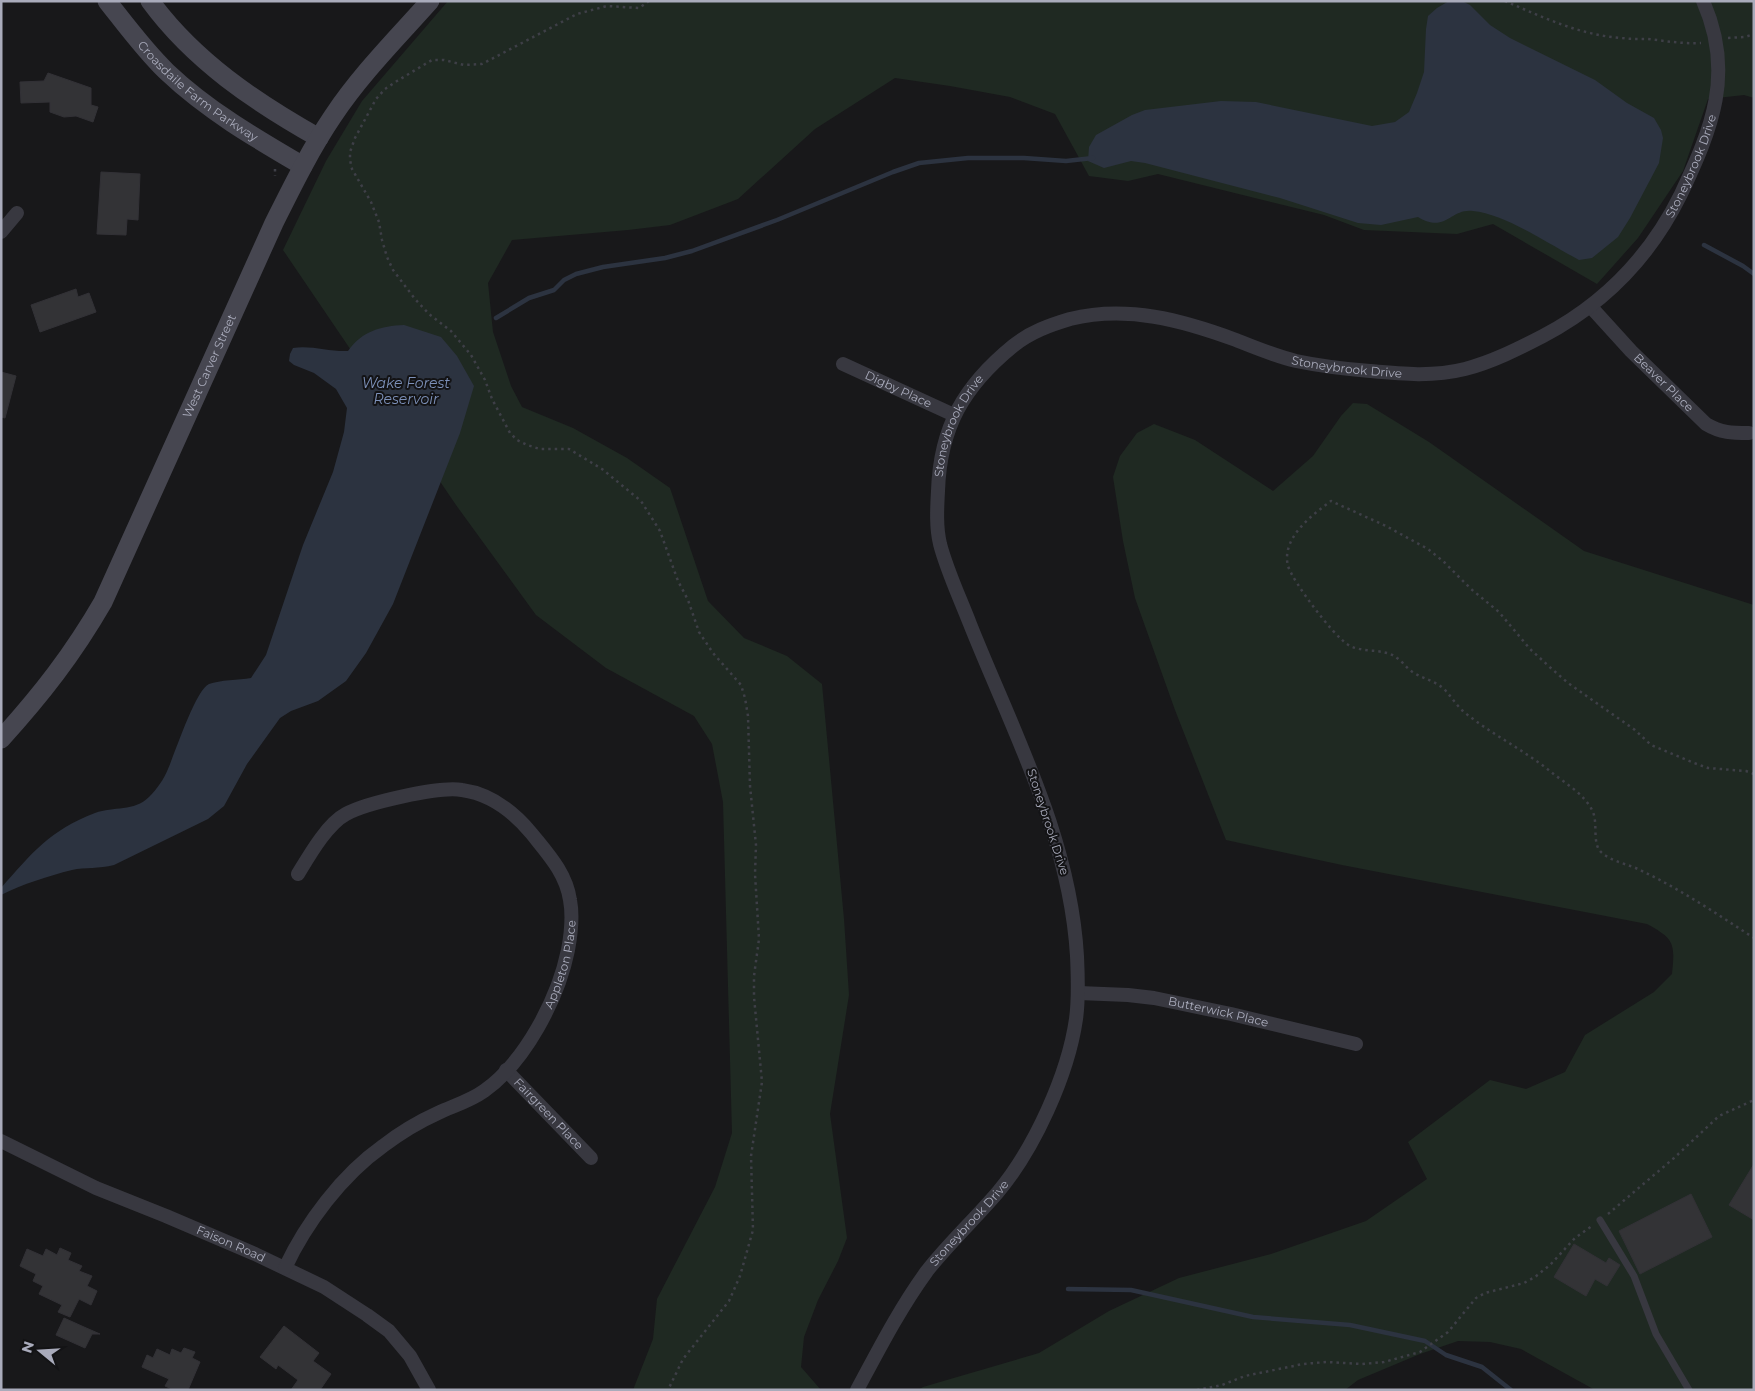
<svg xmlns="http://www.w3.org/2000/svg" width="1755" height="1391" font-family="Montserrat,sans-serif">
	<rect width="100%" height="100%" fill="#18181a"/>
	<path fill="#1f2922" d="M 448,1 L 1754,1 L 1754,98 L 1744,95 L 1708,99 L 1683,171 L 1638,238 L 1597,284 L 1493,224 L 1457,234 L 1364,230 L 1324,215 L 1158,174 L 1128,181 L 1089,176 L 1055,114 L 1010,97 L 950,86 L 895,78 L 815,129 L 738,199 L 670,225 L 628,230 L 512,240 L 488,283 L 493,332 L 511,386 L 522,407 L 573,428 L 627,458 L 670,488 L 708,601 L 744,638 L 787,656 L 822,684 L 844,919 L 849,995 L 830,1114 L 847,1238 L 838,1261 L 818,1300 L 804,1337 L 801,1367 L 821,1390 L 633,1390 L 653,1339 L 657,1299 L 715,1187 L 732,1133 L 723,802 L 712,744 L 694,716 L 606,668 L 536,615 L 456,505 L 283,250 L 326,161 L 362,101 Z
		M 1353,403 L 1367,404 L 1429,442 L 1584,551 L 1754,605 L 1754,1390 L 1595,1390 L 1521,1349 L 1490,1342 L 1458,1341 L 1420,1354 L 1358,1380 L 1345,1390 L 918,1390 L 923,1387 L 1039,1353 L 1109,1311 L 1179,1278 L 1271,1254 L 1366,1221 L 1427,1179 L 1408,1142 L 1490,1080 L 1526,1089 L 1565,1072 L 1585,1035 L 1654,992 L 1672,974 C 1675,944 1675,939 1647,924 L 1342,865 L 1226,840 L 1175,710 L 1135,598 L 1123,541 L 1113,477 L 1120,456 L 1137,433 L 1154,424 L 1195,440 L 1273,491 L 1313,456 L 1341,416 Z"/>
	<path fill="#2c3340" d="M 1449,1 L 1462,1 L 1470,5 L 1490,25 L 1510,38 L 1595,80 L 1627,103 L 1654,118 L 1661,130 L 1663,138 L 1659,163 L 1630,218 L 1618,237 L 1592,258 L 1579,260 C 1549,244 1505,214 1473,211 C 1450,208 1446,234 1418,217 L 1381,225 L 1358,223 L 1280,198 L 1145,163 L 1131,161 L 1104,168 L 1088,161 L 1089,147 L 1096,135 L 1132,115 L 1145,110 L 1221,101 L 1256,102 L 1372,126 L 1395,122 L 1409,112 L 1417,93 L 1424,72 L 1426,29 L 1428,16 L 1437,8 Z
		M 404,325 L 441,337 L 457,356 L 474,386 L 460,433 L 393,604 L 366,653 L 346,681 L 318,701 L 291,711 L 280,718 L 247,764 L 224,806 L 208,819 L 114,865 C 99,869 85,867 72,870 C 48,876 23,884 1,895 L 1,888 C 32,853 50,830 95,813 C 114,806 134,812 149,797 C 157,789 164,779 168,769 C 175,753 196,689 209,684 C 220,680 239,680 251,678 L 266,655 L 303,545 L 333,472 L 344,432 L 347,408 L 336,389 L 314,373 L 294,365 L 289,361 L 290,354 L 293,348 C 311,345 330,352 348,351 C 362,331 381,326 404,325 Z"/>
	<g fill="none" stroke-linecap="round" stroke-linejoin="round">
		<path stroke="#2c3340" stroke-width="4.5" d="M 1704,245 L 1743,266 L 1754,274
			M 496,318 L 529,298 L 554,290 L 564,280 L 576,274 L 603,267 L 665,258 L 692,251 L 777,220 L 893,172 L 919,163 L 968,158 L 1024,158 L 1066,161 L 1093,158
			M 1068,1289 L 1131,1290 L 1253,1317 L 1350,1325 L 1425,1341 L 1446,1355 L 1482,1367 L 1511,1390"/>
	</g>
	<path fill="#333336" stroke="#323136" d="M 48,73 L 91,88 L 91,105 L 98,107 L 93,122 L 76,116 L 64,117 L 50,112 L 50,102 L 21,103 L 20,82 L 44,81 Z
		M 101,172 L 140,174 L 138,220 L 127,219 L 126,235 L 97,234 Z
		M 76,289 L 78,297 L 89,293 L 96,312 L 40,332 L 31,305 Z
		M 1,372 L 16,376 L 5,418 L 1,417 Z
		M 1754,1164 L 1754,1220 L 1729,1205 Z
		M 1691,1194 L 1712,1237 L 1640,1274 L 1619,1231 Z
		M 1574,1244 L 1606,1263 L 1609,1258 L 1620,1265 L 1607,1286 L 1595,1279 L 1586,1296 L 1554,1277 Z
		M 60,1248 L 71,1253 L 68,1260 L 82,1266 L 79,1271 L 92,1276 L 87,1286 L 97,1291 L 91,1305 L 79,1299 L 70,1317 L 58,1312 L 62,1305 L 39,1294 L 43,1286 L 33,1281 L 36,1274 L 20,1266 L 27,1249 L 43,1256 L 46,1249 L 57,1255 Z
		M 64,1318 L 84,1327 L 100,1334 L 92,1334 L 85,1348 L 56,1335 Z
		M 284,1326 L 319,1353 L 313,1361 L 331,1374 L 320,1390 L 291,1390 L 298,1380 L 278,1365 L 276,1369 L 260,1357 Z
		M 184,1348 L 195,1352 L 192,1358 L 200,1362 L 188,1390 L 174,1390 L 165,1386 L 169,1379 L 142,1367 L 147,1355 L 153,1358 L 157,1349 L 170,1355 L 172,1349 L 181,1353 Z"/>
	<g fill="none" stroke-linecap="round" stroke-linejoin="round">
		<path stroke="#3e3f47" stroke-width="2.5" stroke-dasharray="2.5 4" stroke-linecap="butt" d="M 649,1 L 639,8 L 607,6 L 577,14 L 482,64 L 464,65 L 444,60 L 432,60 L 397,81 L 385,89 L 376,99 L 355,138 L 350,152 L 350,160 L 352,169 L 371,202 L 379,222 L 382,240 L 387,257 L 393,270 L 415,299 L 429,314 L 451,331 L 471,355 L 485,380 L 492,399 L 510,433 L 517,440 L 527,445 L 540,449 L 569,449 L 602,469 L 641,501 L 660,531 L 678,581 L 688,600 L 699,632 L 713,653 L 741,685 L 745,698 L 748,716 L 750,786 L 756,845 L 755,874 L 759,939 L 754,976 L 754,997 L 762,1082 L 751,1156 L 753,1230 L 740,1276 L 729,1301 L 683,1359 L 668,1390
			M 1505,1 C 1542,17 1580,35 1621,38 C 1630,39 1639,39 1648,39 C 1666,41 1682,44 1701,43
			M 1728,38 L 1745,37 L 1754,34
			M 275,169 L 275,176
			M 1754,774 L 1746,771 L 1708,768 L 1694,763 L 1651,745 L 1635,730 L 1568,683 L 1553,670 L 1530,649 L 1499,612 L 1471,589 L 1444,562 L 1428,549 L 1386,526 L 1331,501 C 1312,515 1281,538 1288,566 C 1293,582 1333,635 1347,644 C 1361,654 1383,647 1397,658 C 1403,662 1407,669 1414,673 C 1424,679 1435,681 1444,689 C 1451,696 1456,705 1464,712 C 1491,734 1524,750 1551,772 C 1565,783 1584,794 1592,810 C 1599,823 1591,844 1602,853 C 1613,862 1628,864 1640,870 C 1680,889 1717,914 1754,938
			M 1608,1214 L 1674,1158 L 1719,1116 L 1754,1100
			M 1197,1390 L 1222,1385 L 1245,1376 L 1303,1364 L 1327,1362 L 1362,1364 L 1384,1362 L 1420,1352 L 1448,1332 L 1476,1298 L 1485,1293 L 1524,1283 L 1535,1277 L 1550,1265 L 1575,1238 L 1592,1226"/>
		<path stroke="#383840" stroke-width="7" d="M 1600,1220 L 1634,1276 L 1656,1334 L 1689,1390"/>
		<g stroke="#383840" stroke-width="14">
			<path d="M 1,232 L 17,213"/>
			<path id="s1" d="M 1591,307 L 1631,351 L 1706,424 C 1721,433 1732,433 1749,433"/>
			<path id="s2" d="M 843,364 L 954,415"/>
			<path id="s3" d="M 1079,993 L 1128,995 L 1154,998 L 1231,1014 L 1356,1044"/>
			<path id="s4" d="M 506,1070 L 591,1158"/>
			<path id="s5" d="M 1,1141 L 96,1188 L 166,1216 L 255,1254 L 324,1287 L 367,1315 L 389,1331 L 410,1356 L 429,1390"/>
			<path id="s6" d="M 285,1268 C 306,1223 342,1175 383,1146 C 400,1133 418,1122 438,1113 C 453,1106 470,1101 484,1091 C 525,1062 558,999 568,950 C 571,934 573,916 570,900 C 566,873 548,854 532,834 C 514,812 491,794 462,790 C 439,786 366,803 346,814 C 327,824 309,856 298,874"/>
			<path id="s7" d="M 857,1390 C 879,1349 900,1308 927,1271 C 949,1243 975,1219 998,1192 C 1034,1149 1068,1075 1076,1019 C 1079,998 1078,977 1077,956 C 1070,837 1013,732 970,624 C 960,598 947,571 940,544 C 936,527 937,509 938,491 C 940,427 964,386 1013,346 C 1030,332 1050,325 1070,319 C 1127,305 1182,320 1236,340 C 1256,348 1275,356 1296,361 C 1320,366 1345,369 1370,371 C 1402,374 1433,377 1465,369 C 1492,362 1518,349 1543,336 C 1604,304 1651,255 1681,194 C 1712,128 1735,73 1703,1"/>
		</g>
		<g stroke="#464650" stroke-width="19">
			<path id="s8" d="M 107,1 C 126,25 145,51 167,72 C 207,110 255,138 303,166"/>
			<path d="M 150,1 C 194,61 255,102 319,138"/>
			<path id="s9" d="M 1,739 C 41,695 73,654 103,602 L 274,223 C 292,187 310,150 333,116 C 361,74 397,38 430,1"/>
		</g>
	</g>
	<g text-anchor="middle" stroke-width="4" stroke-linejoin="round" paint-order="stroke">
		<g font-size="12" fill="#a9abbb" stroke="#131315">
			<text dy="4" stroke="none"><textPath href="#s8" startOffset="129">Croasdaile Farm Parkway</textPath></text>
			<text dy="4" stroke="none"><textPath href="#s7" startOffset="1941">Stoneybrook Drive</textPath></text>
			<text dy="4" stroke="none"><textPath href="#s7" startOffset="1506">Stoneybrook Drive</textPath></text>
			<text dy="4" stroke="none"><textPath href="#s9" startOffset="430">West Carver Street</textPath></text>
			<text dy="4" stroke="none"><textPath href="#s1" startOffset="105">Beaver Place</textPath></text>
			<text dy="4" stroke="none"><textPath href="#s2" startOffset="61">Digby Place</textPath></text>
			<text dy="4" stroke="none"><textPath href="#s7" startOffset="1058">Stoneybrook Drive</textPath></text>
			<text transform="translate(1048 822) rotate(72)" y="4">Stoneybrook Drive</text>
			<text dy="4" stroke="none"><textPath href="#s6" startOffset="425">Appleton Place</textPath></text>
			<text dy="4" stroke="none"><textPath href="#s3" startOffset="141">Butterwick Place</textPath></text>
			<text dy="4" stroke="none"><textPath href="#s4" startOffset="61">Fairgreen Place</textPath></text>
			<text dy="4" stroke="none"><textPath href="#s7" startOffset="202">Stoneybrook Drive</textPath></text>
			<text dy="4" stroke="none"><textPath href="#s5" startOffset="252">Faison Road</textPath></text>
		</g>
		<g font-size="14" font-style="italic" fill="#7d91b9" stroke="#131315">
			<text x="406" y="388">Wake Forest<tspan x="406" dy="16">Reservoir</tspan></text>
		</g>
	</g>
	<rect width="1755" height="1391" fill="none" stroke="#a9abbb" stroke-width="5"/>
	<g transform="translate(40 1351) rotate(288)" stroke="#131315" stroke-width="4" paint-order="stroke">
	<path d="M0-4L9 19L0 12L-9 19Z" fill="#a9abbb"/>
	<text y="-8" font-size="14" font-weight="bold" text-anchor="middle" fill="#a9abbb">N</text>
	</g>
</svg>
